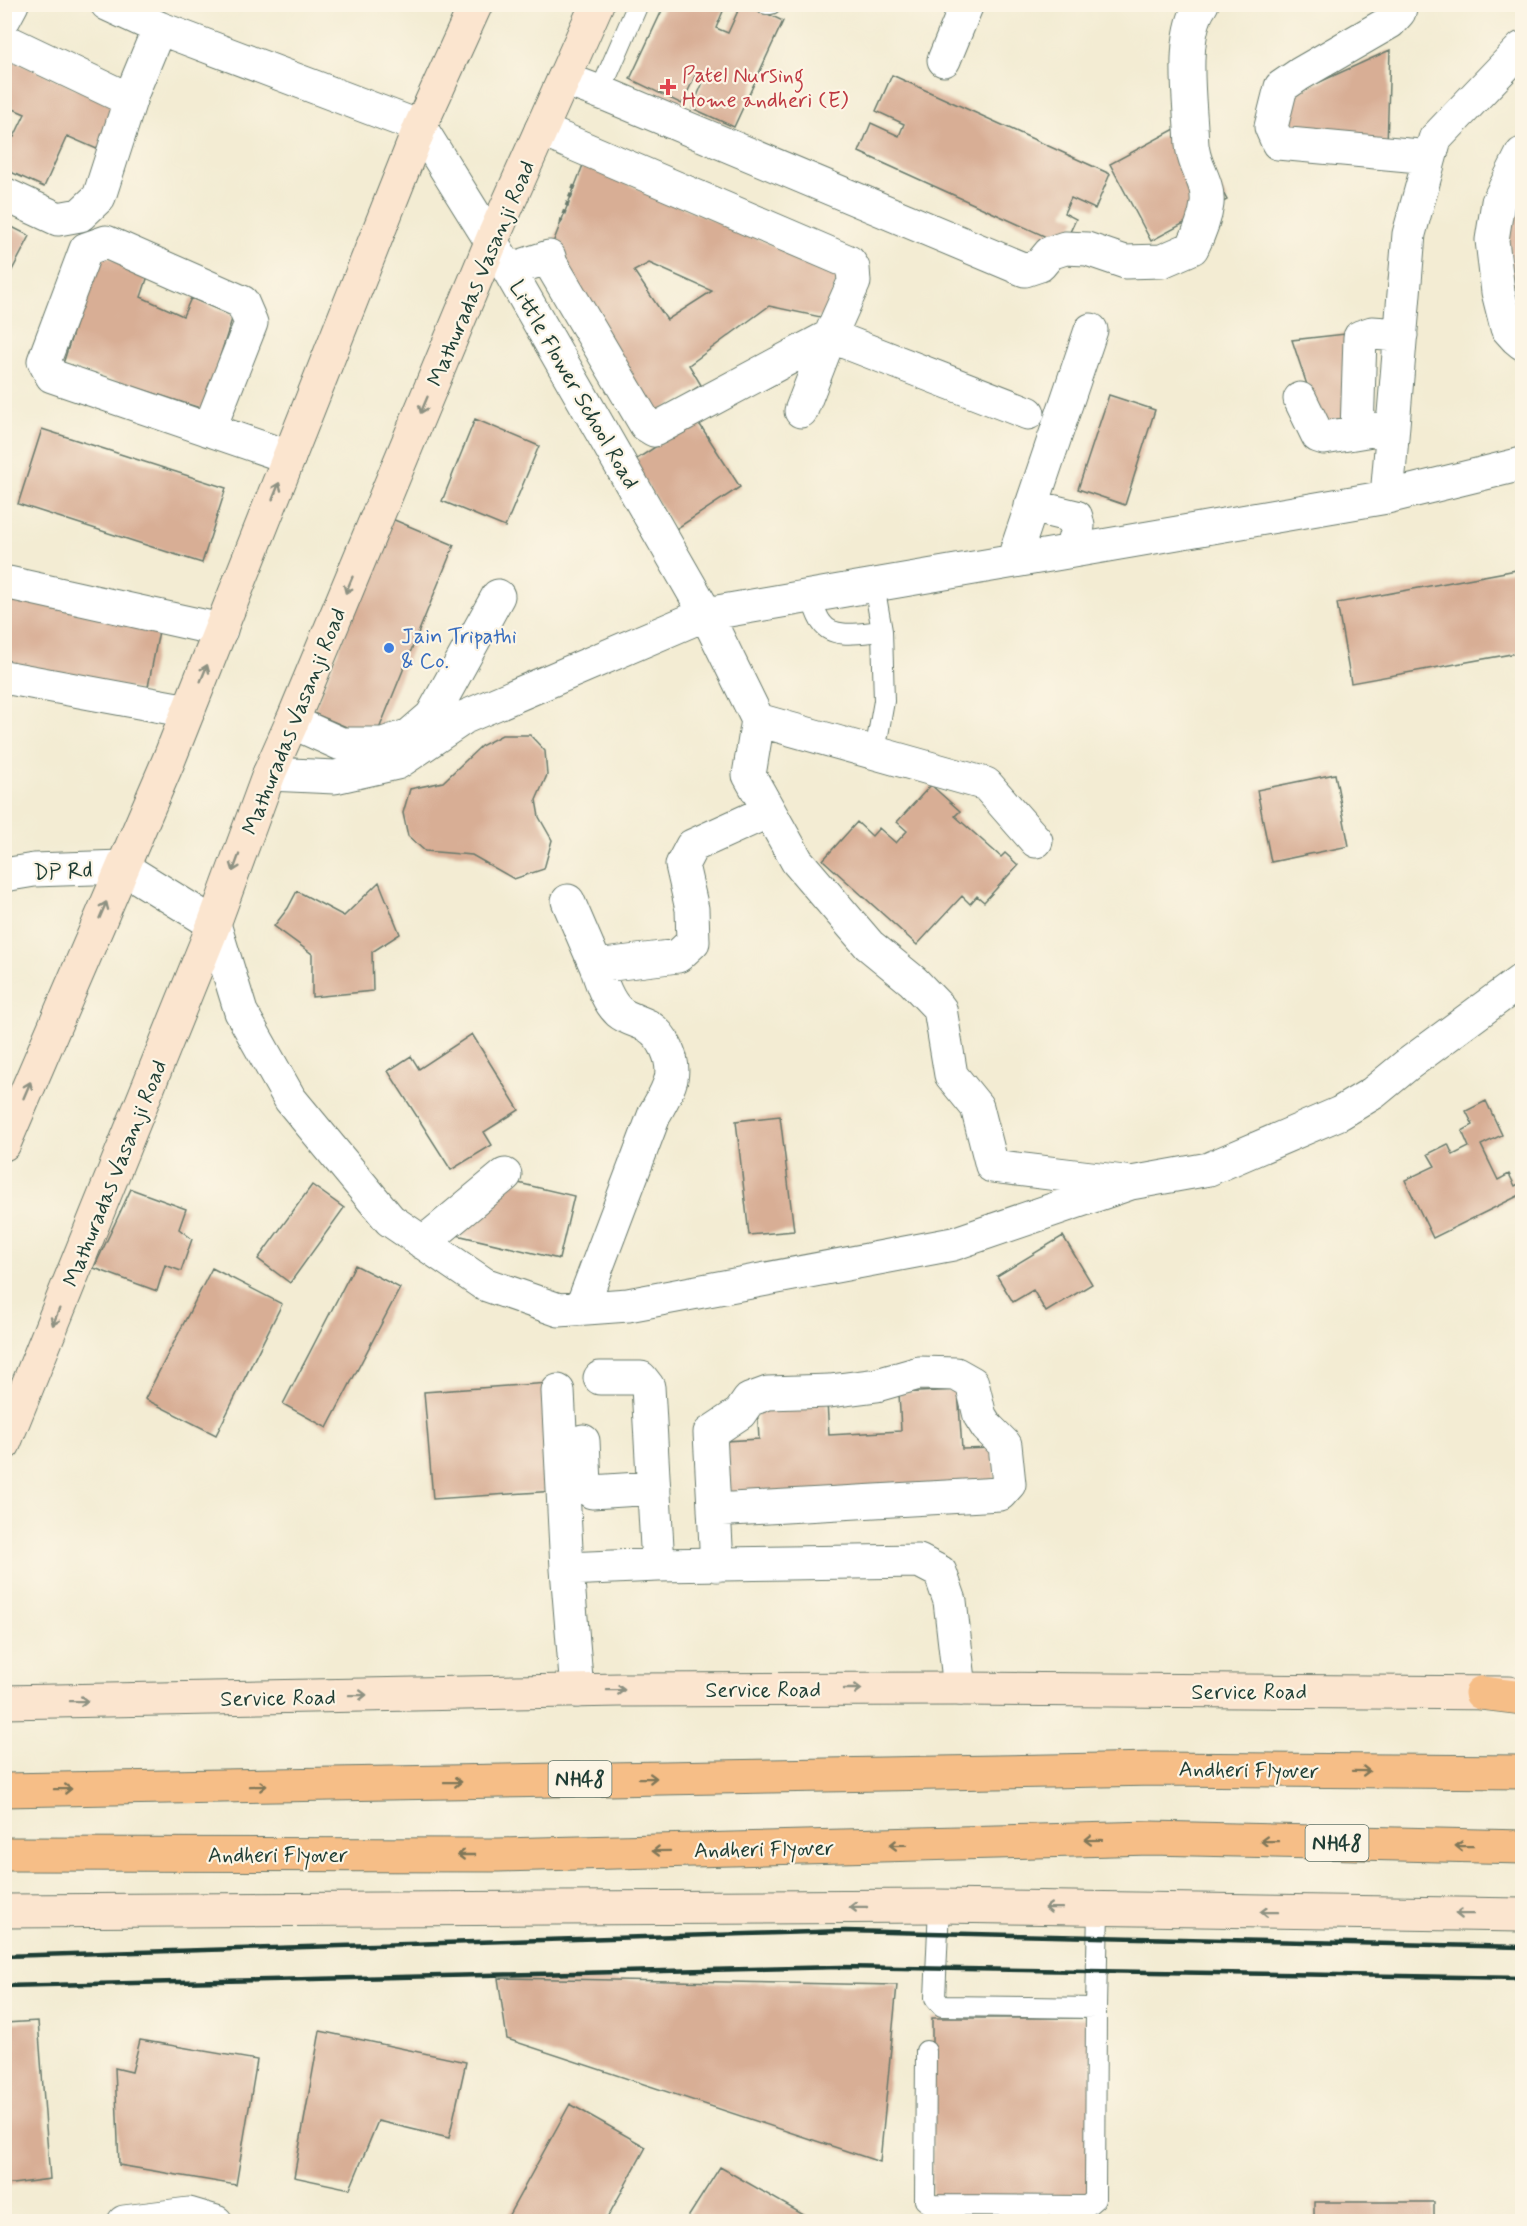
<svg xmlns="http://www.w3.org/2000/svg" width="1527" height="2226" font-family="Mynerve,sans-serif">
	<rect width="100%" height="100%" fill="#fcf5e5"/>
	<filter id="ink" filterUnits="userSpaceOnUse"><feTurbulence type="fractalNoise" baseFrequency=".0167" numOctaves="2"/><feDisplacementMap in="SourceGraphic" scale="12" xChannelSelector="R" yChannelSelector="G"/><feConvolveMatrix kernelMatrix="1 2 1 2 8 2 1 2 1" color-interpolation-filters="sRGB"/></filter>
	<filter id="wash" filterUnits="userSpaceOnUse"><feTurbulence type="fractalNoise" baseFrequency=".008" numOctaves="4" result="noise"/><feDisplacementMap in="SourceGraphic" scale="24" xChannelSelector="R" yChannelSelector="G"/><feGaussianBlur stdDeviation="1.35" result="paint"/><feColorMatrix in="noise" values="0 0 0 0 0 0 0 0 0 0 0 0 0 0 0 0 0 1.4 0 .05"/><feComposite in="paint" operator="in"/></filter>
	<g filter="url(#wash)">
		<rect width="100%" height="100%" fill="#f3ecd3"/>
		<g id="blocks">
			<path fill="#d8ae95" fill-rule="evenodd" d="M 665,4 L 726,4 L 716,28 L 728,33 L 741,4 L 746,4 L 783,21 L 734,127 L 692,108 L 704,80 L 695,76 L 682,104 L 630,79 Z
				M 1390,50 L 1387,146 L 1285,133 L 1289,96 Z
				M 4,56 L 125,110 L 106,153 L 67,136 L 44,187 L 4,169 L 4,132 L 14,137 L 25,114 L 4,105 Z
				M 892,75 L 1110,174 L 1095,209 L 1071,198 L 1064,213 L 1076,219 L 1064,245 L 859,152 L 871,123 L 899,136 L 904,124 L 876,111 Z
				M 1186,123 L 1227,200 L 1151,241 L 1110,164 Z
				M 583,165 L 840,274 L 825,318 L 769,306 L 689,365 L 701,385 L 652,417 L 551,248 ZM 649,263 L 712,291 L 667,320 L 634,271 Z
				M 1522,170 L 1522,334 L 1504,241 Z
				M 4,223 L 30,236 L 10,274 L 4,271 Z
				M 98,253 L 149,273 L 141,297 L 183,316 L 191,298 L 233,316 L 203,409 L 63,364 Z
				M 1354,333 L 1347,430 L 1323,433 L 1292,340 Z
				M 1109,395 L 1155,410 L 1125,505 L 1078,489 Z
				M 475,419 L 539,446 L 505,527 L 442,501 Z
				M 697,420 L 740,487 L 676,529 L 632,462 Z
				M 42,429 L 226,488 L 202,563 L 18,504 Z
				M 392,519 L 454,545 L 375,739 L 313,713 Z
				M 1522,569 L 1522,652 L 1351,683 L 1337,603 Z
				M 4,595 L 160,626 L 147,692 L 4,664 Z
				M 502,735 L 530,735 L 545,751 L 547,775 L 536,800 L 539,817 L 552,840 L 544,869 L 514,879 L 472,855 L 425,851 L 408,836 L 403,813 L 410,789 L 443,782 L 481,746 Z
				M 1335,774 L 1349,846 L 1271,862 L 1257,790 Z
				M 931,785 L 960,811 L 955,816 L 1001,857 L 1005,853 L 1018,865 L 984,902 L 977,896 L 970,904 L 962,896 L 917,945 L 823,860 L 857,822 L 872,836 L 879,828 L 896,843 L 907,831 L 897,822 Z
				M 379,882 L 400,934 L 372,952 L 373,991 L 312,997 L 312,954 L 274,926 L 288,908 L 297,891 L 344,916 Z
				M 472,1034 L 519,1110 L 484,1132 L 492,1145 L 451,1170 L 388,1071 L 411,1056 L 419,1069 Z
				M 1486,1101 L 1502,1135 L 1481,1145 L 1498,1180 L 1509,1174 L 1515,1186 L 1522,1182 L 1522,1194 L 1433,1238 L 1405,1180 L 1435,1166 L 1428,1154 L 1448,1144 L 1453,1155 L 1469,1147 L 1462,1131 L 1473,1125 L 1466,1111 Z
				M 780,1116 L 794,1231 L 749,1235 L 736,1121 Z
				M 514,1182 L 574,1196 L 559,1259 L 457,1235 Z
				M 312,1185 L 344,1208 L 290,1283 L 258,1259 Z
				M 131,1189 L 186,1209 L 179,1229 L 192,1239 L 181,1271 L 165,1265 L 157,1291 L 94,1268 Z
				M 1063,1236 L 1092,1284 L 1046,1312 L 1033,1290 L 1013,1302 L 997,1276 Z
				M 355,1265 L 400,1288 L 327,1428 L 283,1404 Z
				M 212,1268 L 282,1304 L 216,1435 L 145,1399 Z
				M 549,1383 L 556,1491 L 433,1499 L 424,1392 Z
				M 958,1390 L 962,1449 L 994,1448 L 995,1484 L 728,1497 L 725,1441 L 759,1439 L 757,1405 L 827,1402 L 829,1435 L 901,1431 L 899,1393 Z
				M 498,1978 L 897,1985 L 880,2162 L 507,2039 Z
				M 932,2018 L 1093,2018 L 1090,2198 L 932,2200 Z
				M 38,2021 L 50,2179 L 5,2185 L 5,2023 Z
				M 320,2031 L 466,2062 L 449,2138 L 378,2121 L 350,2189 L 294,2177 Z
				M 140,2040 L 257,2060 L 236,2185 L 119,2165 L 115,2068 L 132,2072 Z
				M 570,2104 L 646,2147 L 605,2222 L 505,2222 Z
				M 720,2167 L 816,2222 L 685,2222 Z
				M 1314,2202 L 1434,2202 L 1434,2222 L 1314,2222 Z"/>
		</g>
	</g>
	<g filter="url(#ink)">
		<use href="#blocks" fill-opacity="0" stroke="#697a6c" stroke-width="1.5"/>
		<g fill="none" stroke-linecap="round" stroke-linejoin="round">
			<g stroke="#697a6c" stroke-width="22">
				<path id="lane" d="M 766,4 L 771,4
					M 600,92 L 638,4
					M 874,585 L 882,631 L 884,701 L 875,752
					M 811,596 C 814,604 816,616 822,623 C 833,640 865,632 882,631
					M 939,1906 L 935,1998 L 942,2006 L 1096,2008 L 1098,1909
					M 926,2051 L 925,2200 L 932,2205 L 1087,2206 L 1095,2199 L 1096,2008"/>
			</g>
			<g stroke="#697a6c" stroke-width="35">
				<path id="street" d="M 107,4 L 159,28 L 420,127 L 509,270 L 706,614 L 758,720 L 986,784 L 1036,841
					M 1401,4 L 1399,12 L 1390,22 L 1300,74 L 1281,87 L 1271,127 L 1278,143 L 1430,157
					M 4,19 L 12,4
					M 4,40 L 130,100
					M 944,60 L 967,4
					M 564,79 L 610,96 L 1025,270 L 1040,265 L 1050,253 L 1065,248 L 1087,249 L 1125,262 L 1162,261 L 1192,248 C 1199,234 1205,220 1207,204 C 1209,183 1196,170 1193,151 C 1191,143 1192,135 1191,128 C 1189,94 1181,32 1202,4
					M 1522,154 L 1498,202 L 1492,240 L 1498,292 L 1507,328 L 1516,338 L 1522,343
					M 4,194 L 58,219 L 80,215 L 99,197 L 133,91 L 159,28
					M 509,270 L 549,257 L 551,264 L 646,425 L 654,430 L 830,336 L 854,282 L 853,268 L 849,262 L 541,130
					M 1300,399 L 1318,436 L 1324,438 L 1378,429
					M 801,411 L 830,336 L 1028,413
					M 209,430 L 251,323 L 242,302 L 106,242 L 86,249 L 44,361 L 52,376 L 289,457
					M 1357,432 L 1360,337 L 1372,333 L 1401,335
					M 1387,497 L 1409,234 L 1435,139 L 1522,48
					M 1031,506 L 1076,517 L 1078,526 L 1071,551
					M 1013,561 L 1091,330
					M 4,585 L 9,583 L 221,630
					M 4,677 L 188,711
					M 758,720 L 749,775 L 797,861 L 869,945 L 913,981 L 940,1009 L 951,1075 L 977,1107 L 992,1166 L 1124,1182
					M 292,722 L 341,744 L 383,744 L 410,735 L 432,716 L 498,596
					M 269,774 L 335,777 L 397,763 L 465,717 L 706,614 L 1387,497 L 1522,464
					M 4,875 L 34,870 L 122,867 L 214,924 L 241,1012 L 290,1099 L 390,1220 L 484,1284 L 559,1310 L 628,1305 L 953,1244 L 1131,1183 L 1209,1169 L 1340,1113 L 1373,1093 L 1407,1065 L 1522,980
					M 568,901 L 596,966
					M 423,1243 L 505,1175
					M 581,1309 L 655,1113 C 661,1102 668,1091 671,1079 C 675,1060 664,1036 648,1026 C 639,1021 627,1019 619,1012 C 607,1001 601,981 596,966 L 678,956 L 693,942 L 692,909 L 682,865 L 692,846 L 769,811
					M 600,1378 L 641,1378 L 648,1387 L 658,1565
					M 558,1391 L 567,1569
					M 583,1441 L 585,1484 L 592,1492 L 654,1488
					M 714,1510 L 1000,1494 L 1009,1484 L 1005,1445 L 987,1427 L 980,1416 L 972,1383 L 956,1374 L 919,1373 L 877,1385 L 830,1391 L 768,1393 L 749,1400 L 740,1413 L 710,1433 L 717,1565
					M 577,1691 L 567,1569 L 658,1565 L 919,1561 L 940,1572 L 950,1601 L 960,1689
					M 124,2222 L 189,2214 L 216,2222"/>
			</g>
			<g stroke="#697a6c" stroke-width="35">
				<path id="secondary" d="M 4,1144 L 168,762 L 420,127 L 476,4
					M 4,1444 L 214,924 L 269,774 L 292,722 L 492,240 L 597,4
					M 4,1702 L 620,1690 L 960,1689 L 1509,1693
					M 4,1911 L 939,1906 L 1522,1915"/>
			</g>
			<g stroke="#697a6c" stroke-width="35">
				<path id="highway" d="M 1481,1693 L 1522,1698
					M 4,1790 L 1156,1769 L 1522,1772
					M 4,1854 L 498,1855 L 1151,1838 L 1522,1847"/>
			</g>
			<path stroke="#697a6c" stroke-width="4" stroke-dasharray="4.5 4.5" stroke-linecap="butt" d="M 560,223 L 576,182"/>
			<use href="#lane" stroke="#fff" stroke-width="20"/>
			<use href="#street" stroke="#fff" stroke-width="33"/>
			<use href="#secondary" stroke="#fbe5cf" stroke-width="33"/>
			<use href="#highway" stroke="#f6be87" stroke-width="33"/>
			<path stroke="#1f3d34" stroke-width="4.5" d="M 4,1956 L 845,1931 L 1522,1947
				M 4,1986 L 841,1967 L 1522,1978"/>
		</g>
		<defs><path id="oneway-shaft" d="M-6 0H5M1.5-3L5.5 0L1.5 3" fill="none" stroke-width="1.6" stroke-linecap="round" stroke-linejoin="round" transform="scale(1.5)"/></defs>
		<g stroke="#8d9182">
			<use href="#oneway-shaft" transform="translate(424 405) rotate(113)"/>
			<use href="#oneway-shaft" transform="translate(276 491) rotate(-68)"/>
			<use href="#oneway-shaft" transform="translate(349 585) rotate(113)"/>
			<use href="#oneway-shaft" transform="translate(204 673) rotate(-68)"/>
			<use href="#oneway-shaft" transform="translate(236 863) rotate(110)"/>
			<use href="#oneway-shaft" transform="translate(103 910) rotate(-67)"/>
			<use href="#oneway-shaft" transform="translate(27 1090) rotate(-67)"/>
			<use href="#oneway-shaft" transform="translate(56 1317) rotate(112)"/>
			<use href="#oneway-shaft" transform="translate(853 1689)"/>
			<use href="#oneway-shaft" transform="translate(616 1690) rotate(-1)"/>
			<use href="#oneway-shaft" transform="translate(358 1695) rotate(-1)"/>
			<use href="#oneway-shaft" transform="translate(79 1701) rotate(-1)"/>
			<use href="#oneway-shaft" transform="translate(858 1907) rotate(180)"/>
			<use href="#oneway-shaft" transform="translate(1053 1908) rotate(-179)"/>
			<use href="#oneway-shaft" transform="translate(1269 1912) rotate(-179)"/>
			<use href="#oneway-shaft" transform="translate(1464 1914) rotate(-179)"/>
		</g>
		<g stroke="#807759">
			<use href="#oneway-shaft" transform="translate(1361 1771) rotate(1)"/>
			<use href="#oneway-shaft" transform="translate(648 1778) rotate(-1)"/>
			<use href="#oneway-shaft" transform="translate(453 1782) rotate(-1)"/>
			<use href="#oneway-shaft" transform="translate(258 1786) rotate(-1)"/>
			<use href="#oneway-shaft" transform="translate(63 1789) rotate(-1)"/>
			<use href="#oneway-shaft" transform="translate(1093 1840) rotate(179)"/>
			<use href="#oneway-shaft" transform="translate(1269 1841) rotate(-179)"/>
			<use href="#oneway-shaft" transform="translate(898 1845) rotate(179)"/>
			<use href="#oneway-shaft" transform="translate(1464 1846) rotate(-179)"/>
			<use href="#oneway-shaft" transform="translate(661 1851) rotate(179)"/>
			<use href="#oneway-shaft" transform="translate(466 1855) rotate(-180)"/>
		</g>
	</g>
	<path fill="#e0444e" stroke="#fcf5e5" stroke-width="2" d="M665 78h6v6h6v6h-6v6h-6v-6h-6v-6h6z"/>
	<circle fill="#3f7fe0" stroke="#fcf5e5" stroke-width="2" cx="389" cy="648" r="6"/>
	<g text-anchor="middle" stroke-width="4.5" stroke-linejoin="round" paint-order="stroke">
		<g fill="#fcf5e5" stroke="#617469" stroke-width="1.5">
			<rect x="548.5" y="1761" width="63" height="36" rx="4.5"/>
			<rect x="1305.5" y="1825" width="63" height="36" rx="4.5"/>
		</g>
		<g font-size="21" font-weight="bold" fill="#1f3d34">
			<text x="580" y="1786">NH48</text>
			<text x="1337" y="1850">NH48</text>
		</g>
		<g font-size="22" fill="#be3a42" stroke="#fcf5e5" text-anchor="start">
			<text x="682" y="82">Patel Nursing<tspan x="682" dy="25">Home andheri (E)</tspan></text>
		</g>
		<g font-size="22" fill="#1f3d34" stroke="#fcf5e5">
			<text transform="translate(480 273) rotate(-67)" y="8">Mathuradas Vasanji Road</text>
			<text transform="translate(575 384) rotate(60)" y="8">Little Flower School Road</text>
			<text transform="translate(293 721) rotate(-68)" y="8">Mathuradas Vasanji Road</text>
			<text transform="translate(63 870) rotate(-3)" y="8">DP Rd</text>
			<text transform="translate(114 1173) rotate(-68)" y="8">Mathuradas Vasanji Road</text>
			<text x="763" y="1697">Service Road</text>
			<text x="1249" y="1699">Service Road</text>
			<text transform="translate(278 1697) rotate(-1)" y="8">Service Road</text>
			<text transform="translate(1249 1769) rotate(1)" y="8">Andheri Flyover</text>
			<text transform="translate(764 1848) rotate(-1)" y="8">Andheri Flyover</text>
			<text x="278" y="1862">Andheri Flyover</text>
		</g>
		<g font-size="22" fill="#366cbe" stroke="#fcf5e5" text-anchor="start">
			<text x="401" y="643">Jain Tripathi<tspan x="401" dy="25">&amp; Co.</tspan></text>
		</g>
	</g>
	<rect width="1527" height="2226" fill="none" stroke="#fcf5e5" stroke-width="24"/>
</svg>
